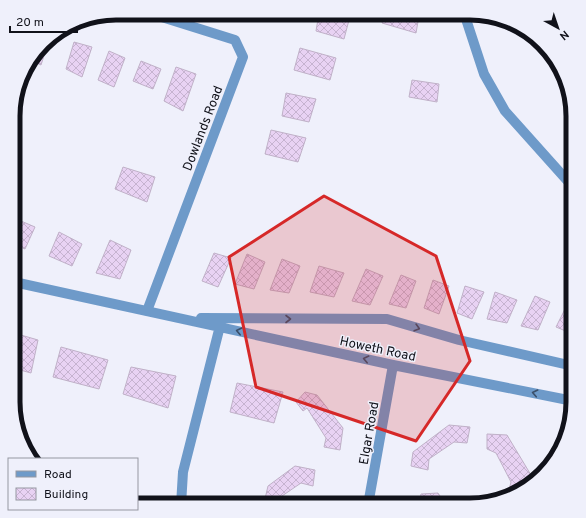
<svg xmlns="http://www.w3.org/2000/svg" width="586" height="518" font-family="Overpass,sans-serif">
	<defs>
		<pattern id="building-cross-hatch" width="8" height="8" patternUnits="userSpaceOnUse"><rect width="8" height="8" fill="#e8d2f3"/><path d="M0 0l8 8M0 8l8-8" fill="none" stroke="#c6b3d0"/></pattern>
	</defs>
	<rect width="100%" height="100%" fill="#eff0fb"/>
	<path fill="url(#building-cross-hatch)" stroke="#c0b1c8" d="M 319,13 L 327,13 L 349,20 L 344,39 L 316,31 Z
		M 385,13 L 409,13 L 419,16 L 416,33 L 382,23 Z
		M 50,37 L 41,65 L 30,60 L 48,38 Z
		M 74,42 L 92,47 L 82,77 L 66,69 Z
		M 300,48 L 336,58 L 330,80 L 294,70 Z
		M 109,51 L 125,58 L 114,87 L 98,80 Z
		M 141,61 L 161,69 L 153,89 L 133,81 Z
		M 556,62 L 565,76 L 566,78 L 552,68 Z
		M 176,67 L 196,74 L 183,111 L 164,101 Z
		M 412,80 L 439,84 L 437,102 L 409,97 Z
		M 286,93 L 316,99 L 309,122 L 282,116 Z
		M 271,130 L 306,138 L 298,162 L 265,154 Z
		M 123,167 L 155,177 L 147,202 L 115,189 Z
		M 14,218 L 35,227 L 25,249 L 14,244 Z
		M 59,232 L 82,244 L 72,266 L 49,256 Z
		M 110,240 L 131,250 L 120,279 L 96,273 Z
		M 214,253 L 231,258 L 218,287 L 202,281 Z
		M 247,254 L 265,262 L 254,289 L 235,284 Z
		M 282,259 L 300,266 L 289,293 L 270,290 Z
		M 319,266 L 344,273 L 334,297 L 310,292 Z
		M 366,269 L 383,276 L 370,305 L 352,301 Z
		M 401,275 L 416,281 L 406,308 L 389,304 Z
		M 433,280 L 449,286 L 439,314 L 424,308 Z
		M 465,286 L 484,292 L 472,319 L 457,313 Z
		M 495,292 L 517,300 L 507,323 L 487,319 Z
		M 535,296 L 550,302 L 538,330 L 521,326 Z
		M 569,301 L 573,302 L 573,334 L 556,327 Z
		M 14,333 L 38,340 L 31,373 L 13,368 Z
		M 61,347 L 108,360 L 99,389 L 53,377 Z
		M 131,367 L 176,376 L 168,408 L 123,394 Z
		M 237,383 L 283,392 L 274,423 L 230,412 Z
		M 305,392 L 317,395 L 343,428 L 340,450 L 324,447 L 326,438 L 307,408 L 303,411 L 296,402 Z
		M 449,425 L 470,427 L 467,443 L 454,442 L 429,459 L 428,470 L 411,466 L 413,452 Z
		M 487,434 L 507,435 L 531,475 L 526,487 L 518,492 L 509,490 L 511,482 L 496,453 L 487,449 Z
		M 295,466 L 315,470 L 313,486 L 301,483 L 282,496 L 279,505 L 264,503 L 268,486 Z
		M 438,493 L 446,505 L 419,505 L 421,494 Z
		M 153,501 L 154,505 L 137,505 Z"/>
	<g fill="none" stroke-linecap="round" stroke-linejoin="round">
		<path stroke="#6e9ac9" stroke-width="10" d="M 464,13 L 484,74 L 505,111 L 573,187
			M 14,282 L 393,365 L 573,401
			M 147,311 L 243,57 L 235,40 L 149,13
			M 201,318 L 387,319 L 459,340 L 573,366
			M 181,505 L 183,472 L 220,326
			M 368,505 L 393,365"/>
	</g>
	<defs><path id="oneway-chevron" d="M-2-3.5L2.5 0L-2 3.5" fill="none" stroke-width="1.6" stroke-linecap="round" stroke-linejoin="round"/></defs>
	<g stroke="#3b4f69">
		<use href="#oneway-chevron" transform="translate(288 319)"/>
		<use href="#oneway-chevron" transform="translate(417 328) rotate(16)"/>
		<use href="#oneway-chevron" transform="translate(239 331) rotate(-167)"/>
		<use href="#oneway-chevron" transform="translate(366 359) rotate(-167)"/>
		<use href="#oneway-chevron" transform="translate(535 393) rotate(-168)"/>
	</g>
	<path fill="#d62828" fill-opacity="0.2" stroke="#d62828" stroke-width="3" stroke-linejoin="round" d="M 324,196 L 436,256 L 470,361 L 416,441 L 256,387 L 229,257 Z"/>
	<g text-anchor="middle" stroke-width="3" stroke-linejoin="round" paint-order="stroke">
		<g font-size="13" fill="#11121a" stroke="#eff0fb">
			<text transform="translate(202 128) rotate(-69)" y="5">Dowlands Road</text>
			<text transform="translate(378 348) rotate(12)" y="5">Howeth Road</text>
			<text transform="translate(368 433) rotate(-80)" y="5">Elgar Road</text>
		</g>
	</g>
	<path d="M0 0H586V518H0ZM116 20H470A96 96 0 0 1 566 116V402A96 96 0 0 1 470 498H116A96 96 0 0 1 20 402V116A96 96 0 0 1 116 20Z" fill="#eff0fb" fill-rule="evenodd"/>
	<path fill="none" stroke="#11121a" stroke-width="5" d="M116 20H470A96 96 0 0 1 566 116V402A96 96 0 0 1 470 498H116A96 96 0 0 1 20 402V116A96 96 0 0 1 116 20Z"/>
	<rect x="8" y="458" width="130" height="52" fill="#eff0fb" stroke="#9697a1"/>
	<rect x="16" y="471" width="20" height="6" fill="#6e9ac9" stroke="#9697a1"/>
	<text x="44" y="478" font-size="12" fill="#11121a">Road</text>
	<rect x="16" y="488" width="20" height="12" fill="url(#building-cross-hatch)" stroke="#9697a1"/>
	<text x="44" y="498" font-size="12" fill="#11121a">Building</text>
	<g transform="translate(558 28) rotate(140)" stroke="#eff0fb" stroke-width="3" paint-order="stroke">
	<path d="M0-3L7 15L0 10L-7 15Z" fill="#11121a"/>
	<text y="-6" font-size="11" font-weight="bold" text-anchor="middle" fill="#11121a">N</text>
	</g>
	<path d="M10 26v6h67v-6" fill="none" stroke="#11121a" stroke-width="2"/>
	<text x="16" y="26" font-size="12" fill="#11121a" stroke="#eff0fb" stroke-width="3" paint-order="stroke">20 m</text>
</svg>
